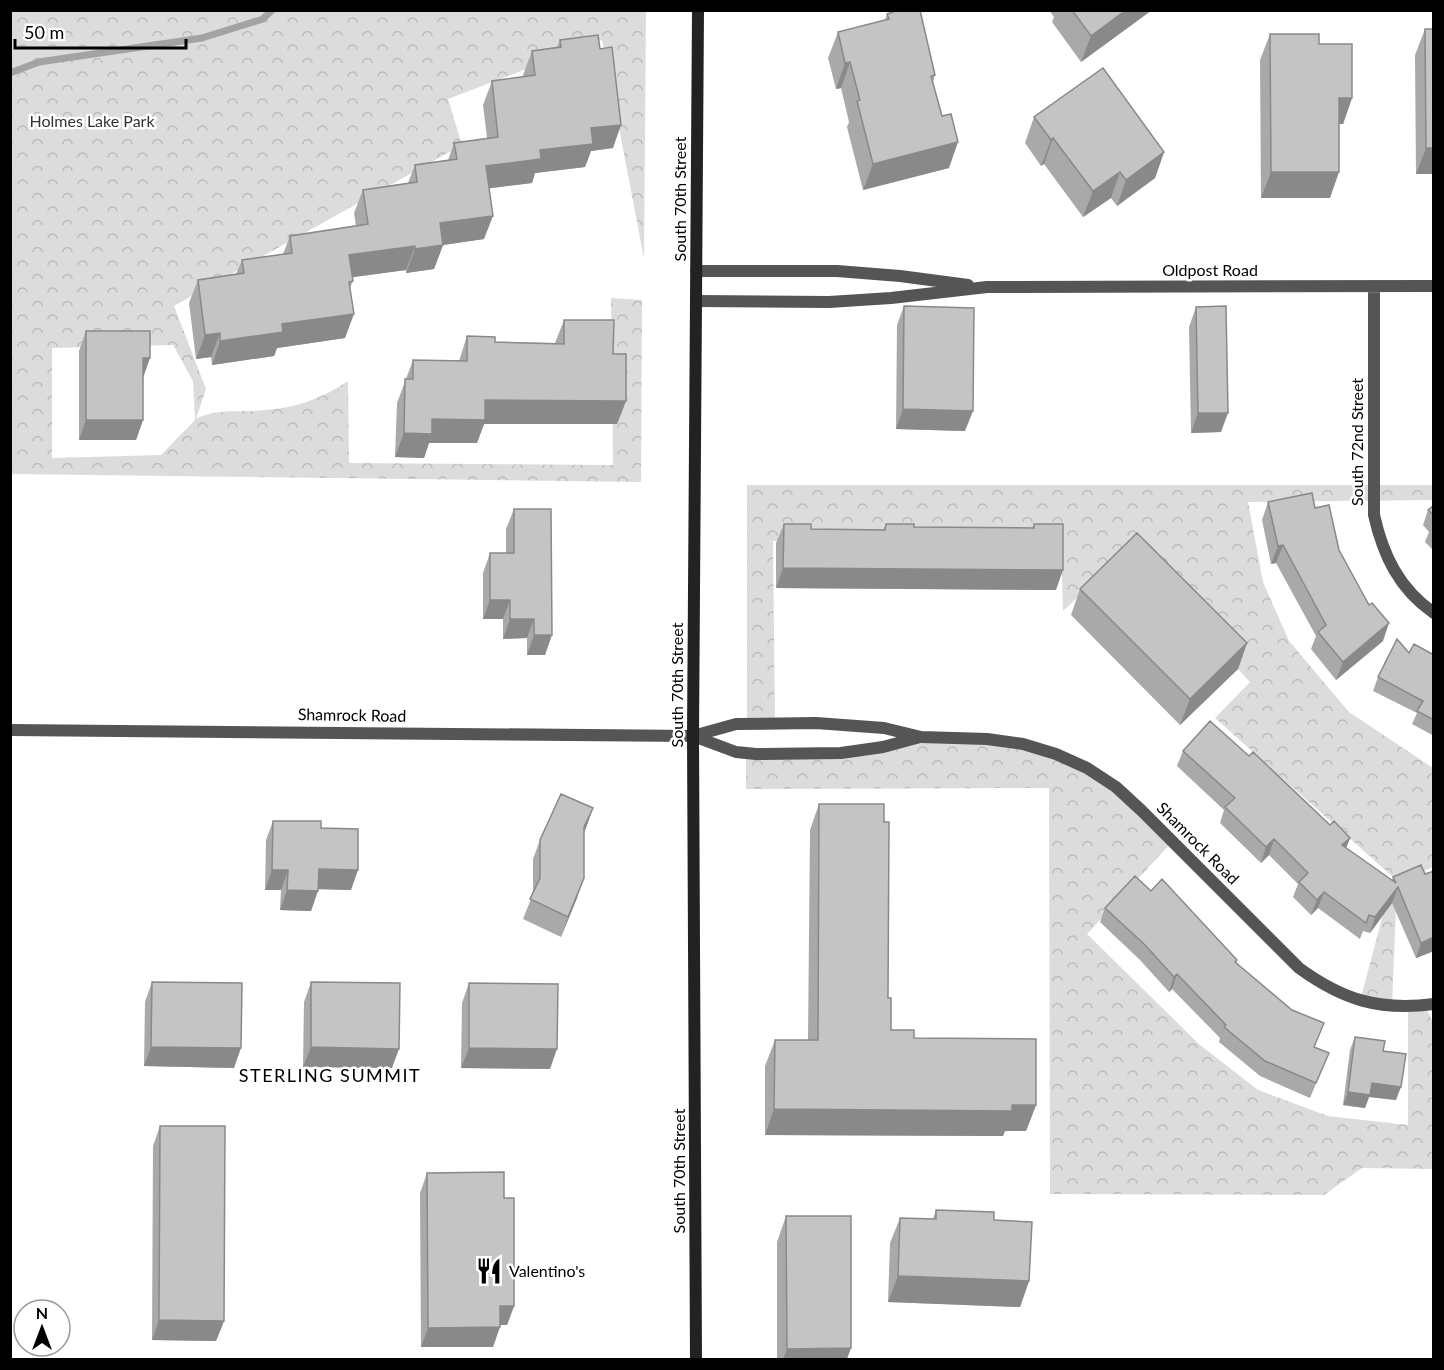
<svg xmlns="http://www.w3.org/2000/svg" width="1444" height="1370" font-family="Lato,sans-serif">
	<defs>
		<pattern id="park-crowns" width="20" height="18" patternUnits="userSpaceOnUse" patternTransform="scale(1.5)"><rect width="20" height="18" fill="#dcdcdc"/><path d="M2 6a3 3 0 1 1 6 0M12 15a3 3 0 1 1 6 0" fill="none" stroke="#bbb"/></pattern>
	</defs>
	<rect width="100%" height="100%" fill="#fff"/>
	<path fill="url(#park-crowns)" fill-rule="evenodd" d="M 10,11 L 646,11 L 644,258 L 602,40 L 448,99 L 462,145 L 174,306 L 206,389 L 196,419 C 216,408 242,413 265,410 C 296,408 323,398 348,381 L 349,463 L 613,465 L 611,298 L 642,300 L 641,482 L 11,474 ZM 173,345 L 193,381 L 195,420 L 161,455 L 52,458 L 52,348 Z
		M 747,485 L 1433,485 L 1433,500 L 1248,502 L 1263,582 L 1289,641 L 1349,712 L 1433,768 L 1433,867 L 1397,882 L 1392,1006 L 1360,1001 L 1393,877 L 1215,718 L 1250,682 L 1127,551 L 1063,611 L 1061,540 L 773,541 L 775,723 L 747,723 Z
		M 921,737 L 987,739 L 1087,768 L 1173,841 L 1087,934 L 1200,1045 L 1258,1090 L 1328,1116 L 1408,1125 L 1408,1008 L 1425,1006 L 1433,1022 L 1433,1169 L 1362,1168 L 1324,1195 L 1050,1194 L 1049,788 L 746,789 L 746,753 L 841,753 Z"/>
	<g fill="none" stroke-linecap="round" stroke-linejoin="round">
		<path stroke="#a3a3a3" stroke-width="7" d="M 10,73 L 39,62 L 202,38 L 263,19 L 272,10"/>
		<path stroke="#555" stroke-width="12" d="M 696,271 L 837,271 L 900,276 L 968,285
			M 1374,286 L 1374,515 C 1383,555 1399,589 1434,613
			M 696,301 L 829,302 L 891,298 L 987,287 L 1434,286
			M 10,730 L 693,736 L 736,724 L 816,723 L 884,728 L 921,737 L 987,739 L 1023,744 L 1056,754 L 1087,768 L 1116,787 L 1142,811 L 1299,968 C 1343,1000 1379,1011 1434,1004
			M 693,736 L 736,752 L 756,754 L 841,753 L 883,747 L 920,737"/>
		<path stroke="#222" stroke-width="12" d="M 696,1360 L 693,736 L 698,10"/>
	</g>
	<path fill="#a9a9a9" d="M 1049,10 L 1152,10 L 1081,62 L 1052,22 L 1054,17 Z
		M 887,14 L 935,75 L 933,82 L 949,168 L 863,190 L 847,127 L 849,122 L 841,88 L 836,89 L 828,58 L 838,32 L 885,20 Z
		M 1425,29 L 1434,174 L 1416,174 L 1415,55 Z
		M 1270,34 L 1319,44 L 1352,98 L 1343,124 L 1339,124 L 1330,198 L 1261,198 L 1260,60 Z
		M 560,40 L 613,148 L 591,151 L 585,167 L 535,173 L 532,183 L 489,188 L 484,239 L 443,245 L 434,269 L 406,273 L 406,270 L 352,277 L 353,281 L 350,288 L 345,338 L 277,348 L 274,356 L 212,365 L 211,357 L 196,359 L 189,303 L 198,280 L 236,274 L 242,260 L 283,254 L 290,236 L 356,226 L 354,213 L 363,190 L 408,183 L 415,165 L 448,160 L 454,143 L 487,138 L 483,105 L 492,81 L 524,77 L 523,75 L 532,51 L 557,47 Z
		M 1034,117 L 1164,152 L 1155,178 L 1117,206 L 1111,198 L 1083,217 L 1044,164 L 1041,166 L 1025,143 Z
		M 904,306 L 965,431 L 896,429 L 897,325 Z
		M 1196,307 L 1221,432 L 1191,433 L 1189,327 Z
		M 564,320 L 613,354 L 626,401 L 617,424 L 484,424 L 477,443 L 429,443 L 424,458 L 395,457 L 397,403 L 413,360 L 459,361 L 467,336 L 495,342 L 555,343 Z
		M 86,331 L 143,377 L 143,420 L 136,440 L 79,440 L 79,351 Z
		M 1268,502 L 1315,508 L 1339,550 L 1383,641 L 1336,680 L 1311,649 L 1316,636 L 1276,563 L 1271,564 L 1262,520 Z
		M 1434,505 L 1434,551 L 1425,542 L 1429,532 L 1423,525 L 1428,510 Z
		M 514,509 L 545,655 L 527,655 L 527,638 L 503,639 L 503,619 L 483,619 L 483,573 L 490,553 L 506,553 L 506,529 Z
		M 784,524 L 811,529 L 883,530 L 886,524 L 914,527 L 1032,528 L 1034,524 L 1056,590 L 776,588 L 776,543 Z
		M 1080,589 L 1247,643 L 1238,669 L 1180,725 L 1071,615 Z
		M 1409,653 L 1434,655 L 1434,736 L 1412,724 L 1417,713 L 1373,691 L 1378,677 Z
		M 1183,751 L 1249,756 L 1330,825 L 1350,838 L 1346,848 L 1392,880 L 1393,877 L 1425,874 L 1434,871 L 1434,951 L 1416,958 L 1392,903 L 1370,933 L 1363,931 L 1360,939 L 1318,908 L 1311,915 L 1293,897 L 1298,884 L 1269,855 L 1261,863 L 1220,823 L 1224,810 L 1177,766 Z
		M 819,804 L 888,998 L 891,1030 L 914,1038 L 1036,1105 L 1026,1131 L 1005,1131 L 1003,1136 L 765,1135 L 765,1066 L 775,1040 L 808,1040 L 810,830 Z
		M 593,808 L 584,832 L 577,898 L 561,937 L 523,919 L 533,894 L 533,859 L 540,840 Z
		M 273,821 L 321,828 L 351,890 L 318,889 L 311,911 L 280,910 L 281,890 L 265,890 L 266,840 Z
		M 1151,891 L 1237,960 L 1236,962 L 1315,1047 L 1329,1053 L 1310,1098 L 1260,1076 L 1219,1042 L 1220,1038 L 1172,989 L 1169,992 L 1140,960 L 1100,922 L 1105,908 Z
		M 152,982 L 234,1068 L 144,1066 L 145,1002 Z
		M 311,982 L 392,1068 L 303,1067 L 304,1002 Z
		M 469,983 L 550,1069 L 461,1068 L 462,1003 Z
		M 1355,1037 L 1383,1051 L 1396,1100 L 1369,1097 L 1365,1108 L 1343,1105 L 1350,1050 Z
		M 160,1126 L 224,1321 L 216,1341 L 152,1340 L 153,1146 Z
		M 427,1173 L 504,1198 L 514,1306 L 507,1325 L 500,1325 L 493,1347 L 421,1347 L 420,1193 Z
		M 936,1210 L 1029,1281 L 1020,1307 L 888,1302 L 890,1243 L 900,1218 L 933,1219 Z
		M 786,1216 L 847,1359 L 777,1359 L 777,1242 Z"/>
	<path fill="#898989" d="M 1126,10 L 1152,10 L 1081,62 L 1091,36 Z
		M 850,62 L 841,88 L 836,89 L 845,63 Z
		M 1339,98 L 1352,98 L 1343,124 L 1329,124 Z
		M 621,125 L 613,148 L 591,151 L 585,167 L 535,173 L 532,183 L 477,190 L 486,166 L 540,150 L 591,128 Z
		M 1053,138 L 1044,164 L 1041,166 L 1051,140 Z
		M 958,142 L 949,168 L 863,190 L 873,164 Z
		M 1426,148 L 1434,148 L 1434,174 L 1416,174 Z
		M 1164,152 L 1155,178 L 1117,206 L 1126,180 Z
		M 1120,172 L 1111,198 L 1083,217 L 1093,191 Z
		M 1271,172 L 1339,172 L 1330,198 L 1261,198 Z
		M 493,216 L 484,239 L 443,245 L 434,269 L 406,273 L 415,249 L 440,223 Z
		M 415,246 L 406,270 L 340,279 L 349,255 Z
		M 354,314 L 345,338 L 277,348 L 274,356 L 212,365 L 220,341 L 282,324 Z
		M 220,333 L 211,357 L 196,359 L 205,335 Z
		M 143,358 L 150,358 L 143,378 Z
		M 485,400 L 626,401 L 617,424 L 484,424 L 477,443 L 429,443 L 424,458 L 395,457 L 404,433 L 432,419 Z
		M 903,409 L 973,411 L 965,431 L 896,429 Z
		M 1198,413 L 1228,413 L 1221,432 L 1191,433 Z
		M 86,420 L 143,420 L 136,440 L 79,440 Z
		M 1283,545 L 1276,563 L 1271,564 L 1278,546 Z
		M 783,568 L 1063,570 L 1056,590 L 776,588 Z
		M 490,600 L 510,600 L 503,619 L 483,619 Z
		M 510,619 L 534,619 L 527,638 L 503,639 Z
		M 1389,623 L 1383,641 L 1336,680 L 1343,662 Z
		M 534,635 L 552,635 L 545,655 L 527,655 Z
		M 1247,643 L 1238,669 L 1180,725 L 1190,699 Z
		M 593,808 L 586,828 L 577,847 L 584,827 Z
		M 1350,838 L 1344,853 L 1342,845 Z
		M 1274,839 L 1269,855 L 1261,863 L 1266,847 Z
		M 319,869 L 358,870 L 351,890 L 312,889 Z
		M 272,870 L 288,870 L 281,890 L 265,890 Z
		M 584,878 L 577,898 L 561,937 L 568,917 Z
		M 1398,887 L 1392,903 L 1370,933 L 1375,917 Z
		M 287,890 L 318,891 L 311,911 L 280,910 Z
		M 1324,892 L 1318,908 L 1311,915 L 1317,900 Z
		M 1434,937 L 1434,951 L 1416,958 L 1421,943 Z
		M 1177,974 L 1172,989 L 1169,992 L 1174,977 Z
		M 151,1047 L 241,1048 L 234,1068 L 144,1066 Z
		M 311,1047 L 399,1049 L 392,1068 L 303,1067 Z
		M 469,1048 L 557,1049 L 550,1069 L 461,1068 Z
		M 1372,1083 L 1401,1087 L 1396,1100 L 1369,1097 L 1365,1108 L 1343,1105 L 1348,1092 Z
		M 1036,1105 L 1026,1131 L 1005,1131 L 1003,1136 L 765,1135 L 774,1109 Z
		M 898,1276 L 1029,1281 L 1020,1307 L 888,1302 Z
		M 500,1306 L 514,1306 L 507,1325 L 493,1325 Z
		M 159,1320 L 224,1321 L 216,1341 L 152,1340 Z
		M 500,1327 L 493,1347 L 421,1347 L 428,1328 Z
		M 851,1348 L 847,1359 L 783,1359 L 787,1349 Z"/>
	<path fill="#c4c4c4" stroke="#898989" stroke-width="1.5" d="M 899,10 L 920,10 L 935,75 L 931,76 L 942,116 L 951,114 L 958,142 L 873,164 L 857,101 L 860,100 L 850,62 L 845,63 L 838,32 L 889,19 L 887,14 Z
		M 1072,10 L 1126,10 L 1091,36 Z
		M 1425,29 L 1434,29 L 1434,148 L 1426,148 Z
		M 1270,34 L 1319,34 L 1319,44 L 1352,44 L 1352,98 L 1339,98 L 1339,172 L 1271,172 Z
		M 598,35 L 600,49 L 612,47 L 621,125 L 591,128 L 593,144 L 540,150 L 541,159 L 486,166 L 493,216 L 440,223 L 443,245 L 415,249 L 415,246 L 349,255 L 353,281 L 349,282 L 354,314 L 282,324 L 283,332 L 220,341 L 220,333 L 205,335 L 198,280 L 244,273 L 242,260 L 292,253 L 290,236 L 368,224 L 363,190 L 417,182 L 415,165 L 457,159 L 454,143 L 498,137 L 492,81 L 535,75 L 532,51 L 561,47 L 560,40 Z
		M 1103,68 L 1164,152 L 1126,180 L 1120,172 L 1093,191 L 1053,138 L 1051,140 L 1034,117 Z
		M 904,306 L 974,308 L 973,411 L 903,409 Z
		M 1226,306 L 1228,413 L 1198,413 L 1196,307 Z
		M 564,320 L 614,320 L 613,354 L 626,354 L 626,401 L 485,400 L 485,420 L 432,419 L 432,434 L 404,433 L 405,379 L 413,379 L 413,360 L 467,361 L 467,336 L 495,337 L 495,342 L 564,344 Z
		M 86,331 L 150,331 L 150,358 L 143,358 L 143,420 L 86,420 Z
		M 1312,493 L 1315,508 L 1329,505 L 1339,550 L 1369,605 L 1372,603 L 1389,623 L 1343,662 L 1318,632 L 1326,625 L 1283,545 L 1278,546 L 1268,502 Z
		M 1434,505 L 1434,515 L 1428,510 Z
		M 514,509 L 551,509 L 552,635 L 534,635 L 534,619 L 510,619 L 510,600 L 490,600 L 490,553 L 514,553 Z
		M 784,524 L 811,524 L 811,529 L 885,530 L 886,524 L 914,524 L 914,527 L 1034,528 L 1034,524 L 1063,524 L 1063,570 L 783,568 Z
		M 1137,533 L 1247,643 L 1190,699 L 1080,589 Z
		M 1397,639 L 1409,653 L 1414,644 L 1434,655 L 1434,720 L 1417,711 L 1423,701 L 1378,677 Z
		M 1210,721 L 1249,756 L 1253,752 L 1330,825 L 1334,821 L 1350,838 L 1342,845 L 1396,883 L 1393,877 L 1421,865 L 1425,874 L 1434,871 L 1434,937 L 1421,943 L 1398,887 L 1375,917 L 1369,915 L 1366,923 L 1324,892 L 1317,900 L 1299,882 L 1308,873 L 1274,839 L 1266,847 L 1225,807 L 1235,798 L 1183,751 Z
		M 561,794 L 593,808 L 584,827 L 584,878 L 568,917 L 530,899 L 540,878 L 540,840 Z
		M 819,804 L 884,804 L 884,822 L 889,822 L 888,998 L 891,998 L 891,1030 L 914,1030 L 914,1038 L 1036,1039 L 1036,1105 L 1012,1105 L 1012,1111 L 774,1109 L 775,1040 L 818,1040 Z
		M 273,821 L 321,821 L 321,828 L 358,829 L 358,870 L 319,869 L 318,891 L 287,890 L 288,870 L 272,870 Z
		M 1135,876 L 1151,891 L 1162,879 L 1237,960 L 1235,962 L 1292,1010 L 1324,1023 L 1314,1047 L 1329,1053 L 1316,1083 L 1265,1061 L 1224,1027 L 1226,1025 L 1177,974 L 1174,977 L 1145,945 L 1105,908 Z
		M 152,982 L 242,983 L 241,1048 L 151,1047 Z
		M 311,982 L 400,983 L 399,1049 L 311,1047 Z
		M 469,983 L 558,984 L 557,1049 L 469,1048 Z
		M 1355,1037 L 1385,1041 L 1383,1051 L 1406,1054 L 1401,1087 L 1372,1083 L 1370,1095 L 1348,1092 Z
		M 160,1126 L 225,1126 L 224,1321 L 159,1320 Z
		M 504,1172 L 504,1198 L 514,1198 L 514,1306 L 500,1306 L 500,1327 L 428,1328 L 427,1173 Z
		M 936,1210 L 994,1212 L 994,1220 L 1032,1222 L 1029,1281 L 898,1276 L 900,1218 L 936,1219 Z
		M 786,1216 L 851,1216 L 851,1348 L 787,1349 Z"/>
	<defs>
		<g id="restaurant-bare" transform="scale(2.07)"><path d="M-5-6h1v4h1v-4h1v4h1v-4h1v5L-1.5 .5V6h-2V.5L-5-1ZM5-6V6H3V1.5H1.5Q1.5-4 5-6Z" fill="#000" stroke="#fff" stroke-width="2.5" paint-order="stroke"/></g>
	</defs>
	<g fill-rule="evenodd">
		<use href="#restaurant-bare" x="489" y="1271"/>
	</g>
	<g text-anchor="middle" stroke-width="5" stroke-linejoin="round" paint-order="stroke">
		<g font-size="16" fill="#333" stroke="#fff">
			<text x="92" y="127">Holmes Lake Park</text>
		</g>
		<g font-size="16" fill="#000" stroke="#fff">
			<text transform="translate(680 199) rotate(-90)" y="6">South 70th Street</text>
			<text x="1210" y="276">Oldpost Road</text>
			<text transform="translate(1357 442) rotate(-90)" y="6">South 72nd Street</text>
			<text transform="translate(677 685) rotate(-90)" y="6">South 70th Street</text>
			<text transform="translate(352 715) rotate(1)" y="6">Shamrock Road</text>
			<text transform="translate(1198 843) rotate(45)" y="6">Shamrock Road</text>
			<text transform="translate(679 1171) rotate(-90)" y="6">South 70th Street</text>
		</g>
		<g font-size="16" fill="#000" stroke="#fff" text-anchor="start">
			<text x="509" y="1277">Valentino's</text>
		</g>
		<g font-size="18" letter-spacing="1.5" fill="#000" stroke="#fff">
			<text x="330" y="1082">STERLING SUMMIT</text>
		</g>
	</g>
	<rect width="1444" height="1370" fill="none" stroke="#000000" stroke-width="24"/>
	<g transform="translate(42 1328)"><circle r="28" fill="#ffffff" stroke="#999999" stroke-width="1.5"/>
	<path d="M0-4.5L10 22L0 15L-10 22Z" fill="#000000"/>
	<text y="-9" font-size="16" font-weight="bold" text-anchor="middle" fill="#000000">N</text>
	</g>
	<path d="M15 39v9h171v-9" fill="none" stroke="#000000" stroke-width="3"/>
	<text x="24" y="39" font-size="18" fill="#000000" stroke="#ffffff" stroke-width="4.5" paint-order="stroke">50 m</text>
</svg>
